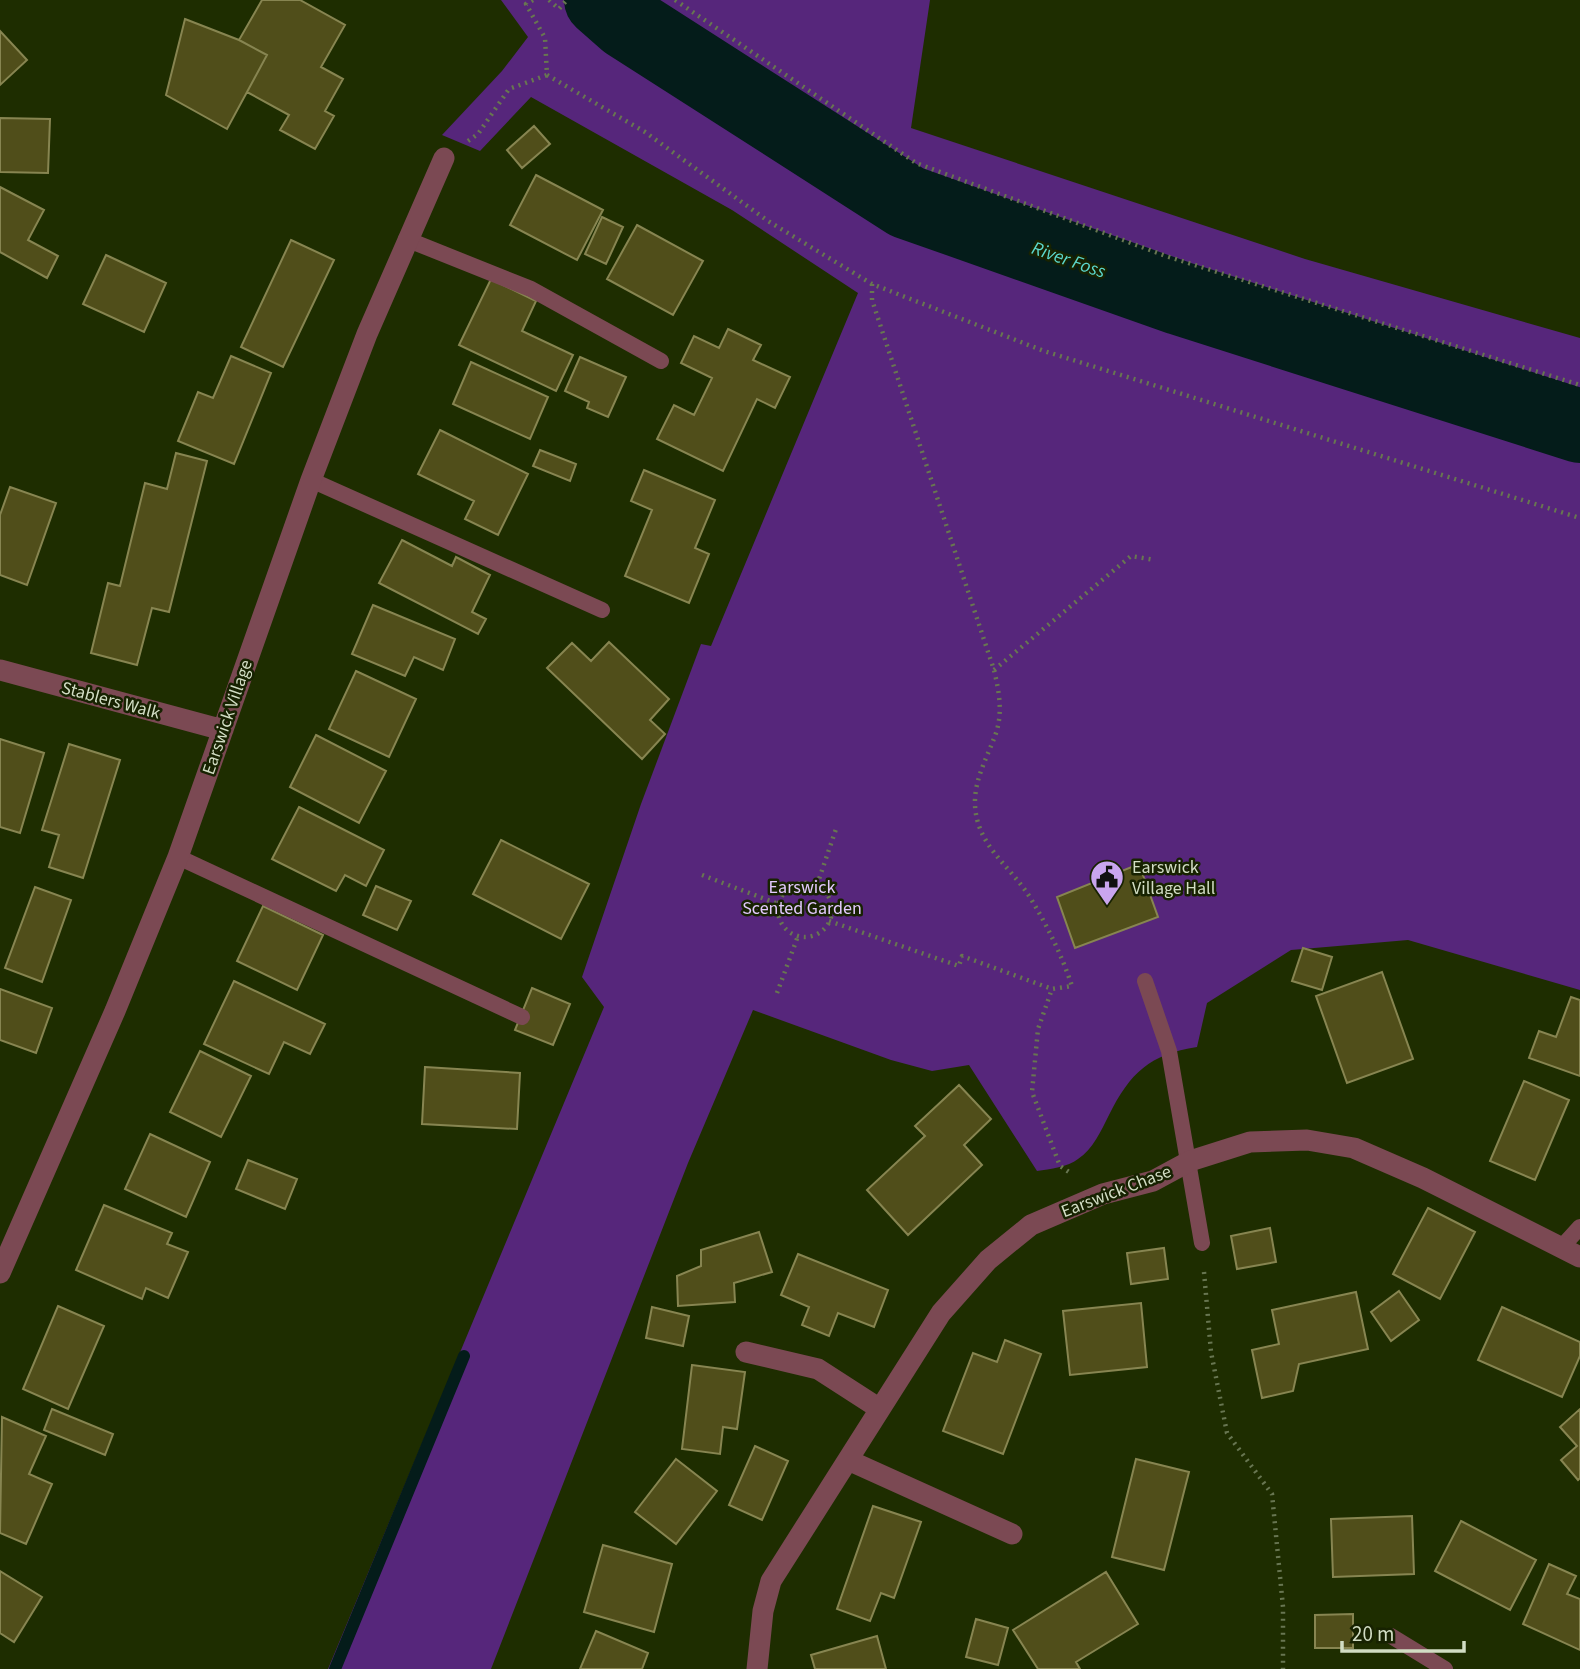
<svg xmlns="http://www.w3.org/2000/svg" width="1580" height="1669" font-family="'Source Sans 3',sans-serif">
	<rect width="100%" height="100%" fill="#1e2d00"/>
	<path fill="#56267b" d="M 501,0 L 571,0 L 587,15 L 894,221 L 1078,293 L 1580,453 L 1580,990 L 1408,940 L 1291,950 L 1207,1003 L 1197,1047 C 1150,1054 1130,1073 1109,1115 C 1101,1131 1093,1149 1078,1159 C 1068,1167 1050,1169 1037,1171 L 969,1065 L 932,1071 L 891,1060 L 753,1010 L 688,1163 L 491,1669 L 328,1669 L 604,1007 L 582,977 L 641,804 L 701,644 L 711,646 L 858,293 L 732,210 L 531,97 L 480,151 L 442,135 L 502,71 L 528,37 Z
		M 647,0 L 930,0 L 911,128 L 1305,259 L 1580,338 L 1580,397 L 1286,307 L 1041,223 L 910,173 L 718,52 Z"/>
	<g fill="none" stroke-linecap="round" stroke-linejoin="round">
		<path stroke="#041c1a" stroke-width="12" d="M 900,218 L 907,202
			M 335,1669 L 464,1356"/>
		<path stroke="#041c1a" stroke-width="74" d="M 601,0 L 626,22 L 907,202 L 1179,298 L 1580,426"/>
	</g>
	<path fill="#504e1a" stroke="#878551" stroke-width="2" d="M 262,0 L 300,0 L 345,25 L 321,67 L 343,79 L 325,111 L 334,116 L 315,149 L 280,130 L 289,115 L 247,92 L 267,55 L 239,40 Z
		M 185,19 L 239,40 L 267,55 L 227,129 L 166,95 Z
		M 0,31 L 27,60 L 0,85 Z
		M 0,118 L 50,119 L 48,173 L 0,172 Z
		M 534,126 L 550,144 L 522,168 L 507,150 Z
		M 536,175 L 603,210 L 577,260 L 510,225 Z
		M 0,187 L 44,210 L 28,240 L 58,256 L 47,278 L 0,252 Z
		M 602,217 L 623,227 L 606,264 L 585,254 Z
		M 637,225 L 703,261 L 673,315 L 607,279 Z
		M 291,240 L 334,260 L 283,367 L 241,347 Z
		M 106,255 L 166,283 L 144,332 L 83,304 Z
		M 491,279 L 536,301 L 522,331 L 573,355 L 556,391 L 459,345 Z
		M 728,329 L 761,345 L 753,360 L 790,377 L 775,408 L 757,399 L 723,471 L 657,439 L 674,405 L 694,415 L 712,378 L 681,363 L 694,336 L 719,348 Z
		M 231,356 L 271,373 L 234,464 L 178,441 L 198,392 L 213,398 Z
		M 580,357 L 626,377 L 608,417 L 587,408 L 589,402 L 565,391 Z
		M 471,362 L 548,397 L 530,439 L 453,404 Z
		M 440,430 L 528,474 L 498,535 L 465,519 L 474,501 L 418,474 Z
		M 540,450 L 576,464 L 570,481 L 533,466 Z
		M 176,453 L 207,461 L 169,612 L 152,608 L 137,665 L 91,653 L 108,583 L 120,586 L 145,483 L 167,489 Z
		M 644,470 L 715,500 L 695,548 L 709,554 L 689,603 L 625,576 L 652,510 L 631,501 Z
		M 10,487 L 56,503 L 27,585 L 0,575 L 0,515 Z
		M 402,540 L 452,566 L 456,557 L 490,575 L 472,612 L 486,619 L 478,634 L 379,583 Z
		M 373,605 L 455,639 L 443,670 L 414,657 L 405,676 L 352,654 Z
		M 609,642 L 669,699 L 650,720 L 665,734 L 642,759 L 547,668 L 572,643 L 591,661 Z
		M 356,671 L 416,699 L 389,757 L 329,729 Z
		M 316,735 L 386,771 L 359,823 L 290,787 Z
		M 0,739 L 44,753 L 20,833 L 0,827 Z
		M 69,744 L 120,760 L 83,878 L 49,867 L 59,835 L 42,830 Z
		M 299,807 L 384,850 L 366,886 L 345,875 L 336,891 L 272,859 Z
		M 501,840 L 589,884 L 561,939 L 473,894 Z
		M 1139,864 L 1158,917 L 1075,948 L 1057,897 Z
		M 376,886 L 411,901 L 397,930 L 363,915 Z
		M 35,887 L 71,900 L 42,982 L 5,968 Z
		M 263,906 L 323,935 L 297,990 L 237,961 Z
		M 1303,948 L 1332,957 L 1322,990 L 1292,981 Z
		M 1382,972 L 1413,1059 L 1347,1083 L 1316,996 Z
		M 234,981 L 325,1024 L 310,1054 L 284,1042 L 269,1074 L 204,1044 Z
		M 532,988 L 570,1004 L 553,1045 L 515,1030 Z
		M 0,989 L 52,1008 L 36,1053 L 0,1040 Z
		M 1571,997 L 1580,1000 L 1580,1076 L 1529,1058 L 1539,1031 L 1556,1037 Z
		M 200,1051 L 251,1076 L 221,1137 L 170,1112 Z
		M 425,1067 L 520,1073 L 517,1129 L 422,1124 Z
		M 1524,1081 L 1569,1100 L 1535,1180 L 1490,1161 Z
		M 959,1085 L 991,1119 L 964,1145 L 982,1165 L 908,1235 L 867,1190 L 925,1136 L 915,1126 Z
		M 150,1134 L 210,1162 L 186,1217 L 125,1189 Z
		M 248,1160 L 297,1179 L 285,1209 L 236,1189 Z
		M 104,1205 L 172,1233 L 167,1244 L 188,1252 L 168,1298 L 146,1288 L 142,1299 L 76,1270 Z
		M 1428,1208 L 1475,1232 L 1440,1299 L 1393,1274 Z
		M 1270,1228 L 1276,1262 L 1237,1269 L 1231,1236 Z
		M 759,1232 L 772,1272 L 734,1283 L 735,1302 L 678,1306 L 677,1276 L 701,1266 L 701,1250 Z
		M 1164,1248 L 1168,1279 L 1131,1284 L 1127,1253 Z
		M 798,1254 L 888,1290 L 874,1327 L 838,1313 L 829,1336 L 802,1325 L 809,1307 L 781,1295 Z
		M 1399,1291 L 1419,1320 L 1391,1341 L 1371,1312 Z
		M 1356,1292 L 1368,1349 L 1299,1364 L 1293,1391 L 1262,1398 L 1252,1350 L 1279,1344 L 1272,1310 Z
		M 1141,1303 L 1147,1367 L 1070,1375 L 1063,1311 Z
		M 58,1306 L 104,1326 L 68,1409 L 23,1389 Z
		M 652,1307 L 689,1316 L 683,1346 L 646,1338 Z
		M 1502,1307 L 1580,1342 L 1580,1356 L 1562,1397 L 1478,1360 Z
		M 1005,1340 L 1041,1354 L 1003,1454 L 943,1431 L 973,1353 L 997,1362 Z
		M 692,1365 L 745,1372 L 737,1429 L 723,1427 L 720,1454 L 682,1449 Z
		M 52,1409 L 113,1434 L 105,1455 L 44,1430 Z
		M 1580,1409 L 1580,1478 L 1578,1480 L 1561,1460 L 1577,1446 L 1560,1427 Z
		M 2,1417 L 46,1436 L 29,1474 L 52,1484 L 26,1544 L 0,1533 Z
		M 755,1446 L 788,1461 L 762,1520 L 729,1505 Z
		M 676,1459 L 717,1491 L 676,1544 L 635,1512 Z
		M 1136,1459 L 1189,1472 L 1164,1570 L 1112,1557 Z
		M 873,1506 L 921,1522 L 894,1598 L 881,1593 L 870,1621 L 837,1609 Z
		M 1412,1516 L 1414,1574 L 1333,1577 L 1331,1519 Z
		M 1461,1521 L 1536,1560 L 1510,1610 L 1435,1571 Z
		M 603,1545 L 672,1564 L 654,1632 L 584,1612 Z
		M 1549,1564 L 1576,1576 L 1567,1594 L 1580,1599 L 1580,1650 L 1523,1624 Z
		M 0,1571 L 42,1597 L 14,1642 L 0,1633 Z
		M 1106,1572 L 1138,1624 L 1076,1662 L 1080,1669 L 1038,1669 L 1013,1630 Z
		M 1353,1614 L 1353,1648 L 1315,1648 L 1315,1615 Z
		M 976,1619 L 1008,1628 L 998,1665 L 966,1657 Z
		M 596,1631 L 648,1653 L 642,1669 L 580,1669 Z
		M 877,1636 L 886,1669 L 815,1669 L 811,1655 Z"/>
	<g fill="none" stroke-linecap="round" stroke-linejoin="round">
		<path stroke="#687651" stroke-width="4.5" stroke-dasharray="2 5" stroke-linecap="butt" d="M 533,0 L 526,4 L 545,38 L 547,75
			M 549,0 L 559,9 L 567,0
			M 675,0 L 916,163 L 1166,256 L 1580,385
			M 547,75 L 645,132 L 768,221 L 872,284 L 1044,351 L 1580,518
			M 468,141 L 478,134 L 509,89 L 547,75
			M 872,284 L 872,300 L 994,670 C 999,691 1003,712 996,733 C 988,756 974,779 975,805 C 977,847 1011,866 1031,899 C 1048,927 1062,956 1072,986 L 1052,989 L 1038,1029 L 1032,1092 L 1060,1166 L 1072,1174
			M 994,670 L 1131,556 L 1155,560
			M 702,875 L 778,904
			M778 910a27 27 0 1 1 54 0a27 27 0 1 1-54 0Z
			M 817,885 L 836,829
			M 829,921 L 959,966 L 962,956 L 1052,989
			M 777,993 L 798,936
			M 1204,1272 L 1211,1352 L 1227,1433 L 1272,1494 L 1283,1607 L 1283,1669"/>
		<path stroke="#7b4953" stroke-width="16" d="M 406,239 L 531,289 L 661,361
			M 311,480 L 602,610
			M 178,857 L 522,1017
			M 1145,981 L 1169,1051 L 1202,1243
			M 1560,1249 L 1580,1227
			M 1391,1636 L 1445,1669"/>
		<path stroke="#7b4953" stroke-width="21" d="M 0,670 L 223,730
			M 0,1273 L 115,1011 L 178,857 L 311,480 L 367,334 L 444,158
			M 746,1352 L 818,1369 L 880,1409
			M 848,1460 L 1012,1534
			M 757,1669 L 763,1611 L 771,1581 L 941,1313 L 988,1260 L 1031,1225 L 1103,1194 L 1153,1181 L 1190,1161 L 1250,1142 L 1307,1140 L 1354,1148 L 1423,1178 L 1580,1257"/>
	</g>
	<defs>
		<g id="civic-pin" transform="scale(1.75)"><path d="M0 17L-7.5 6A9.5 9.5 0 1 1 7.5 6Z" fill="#c9a5ee" stroke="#172201"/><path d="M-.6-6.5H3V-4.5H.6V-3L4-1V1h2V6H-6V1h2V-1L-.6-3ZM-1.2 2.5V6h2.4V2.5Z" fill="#111"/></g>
	</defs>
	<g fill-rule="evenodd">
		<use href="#civic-pin" x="1107" y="877"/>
	</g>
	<g text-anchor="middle" stroke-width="5" stroke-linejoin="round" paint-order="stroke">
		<g font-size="18" fill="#d2ddc4" stroke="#172201">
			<text transform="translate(111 700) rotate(15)" y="6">Stablers Walk</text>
			<text transform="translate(227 717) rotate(-71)" y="6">Earswick Village</text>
			<text transform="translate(1116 1191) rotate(-21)" y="6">Earswick Chase</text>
		</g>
		<g font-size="18" fill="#d2ddc4" stroke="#172201" text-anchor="start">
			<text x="1132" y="873">Earswick<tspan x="1132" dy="21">Village Hall</tspan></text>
		</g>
		<g font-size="18" fill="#e3cafe" stroke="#172201">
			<text x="802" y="893">Earswick<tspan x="802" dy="21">Scented Garden</tspan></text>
		</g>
		<g font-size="19" font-style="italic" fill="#5cd8cd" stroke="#172201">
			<text transform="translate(1069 259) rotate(19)" y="7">River Foss</text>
		</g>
	</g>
	<path d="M1342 1641v10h122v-10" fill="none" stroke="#d2ddc4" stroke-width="3.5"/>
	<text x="1352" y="1641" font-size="21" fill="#d2ddc4" stroke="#172201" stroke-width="5" paint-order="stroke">20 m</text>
</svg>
